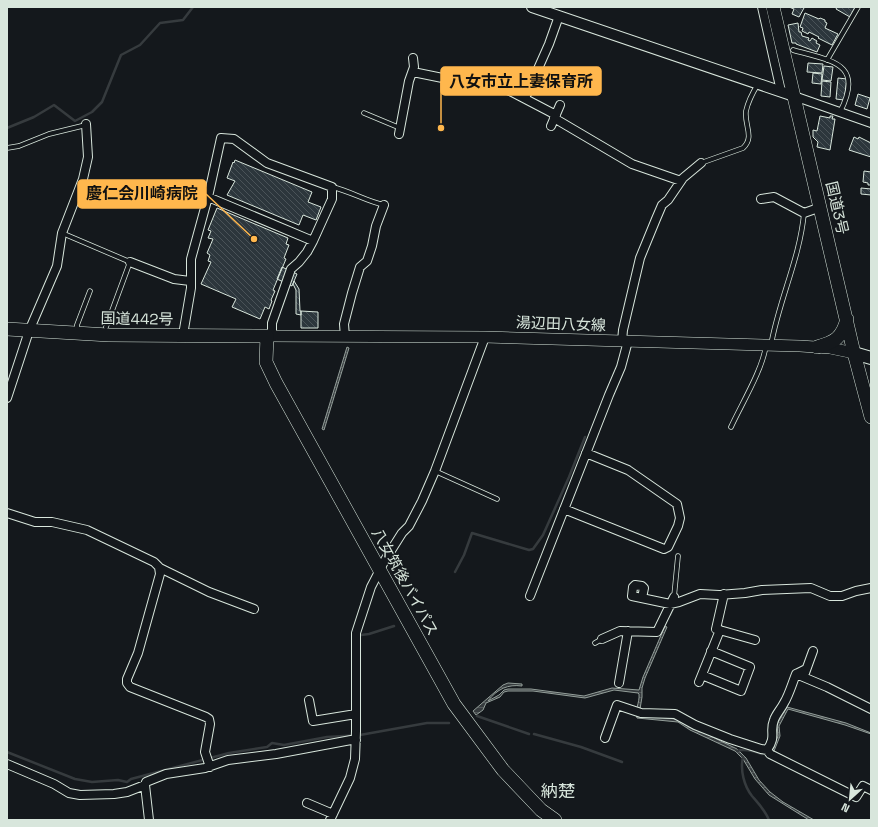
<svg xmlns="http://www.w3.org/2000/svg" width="878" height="827" font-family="'Space Grotesk','Noto Sans JP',sans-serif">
	<defs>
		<pattern id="water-rules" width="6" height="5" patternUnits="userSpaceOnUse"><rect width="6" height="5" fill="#363b3e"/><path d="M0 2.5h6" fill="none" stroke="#525759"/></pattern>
		<pattern id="building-back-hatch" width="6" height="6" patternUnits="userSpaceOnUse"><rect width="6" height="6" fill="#2c363c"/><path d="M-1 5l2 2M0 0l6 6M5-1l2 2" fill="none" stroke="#4a5358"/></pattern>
	</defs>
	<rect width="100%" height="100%" fill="#14181c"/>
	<path fill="url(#water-rules)" stroke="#939e99" d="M 347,347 L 349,348 L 324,430 L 322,429 Z
		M 665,626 L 667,627 L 645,678 L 642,688 L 642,697 L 639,715 L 676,719 L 737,749 L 746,758 L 759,780 L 770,792 L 783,802 L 814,820 L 809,820 L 769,795 L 755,779 L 743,759 L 735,751 L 690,730 L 678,722 L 637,718 C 634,712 640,702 639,694 L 638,693 L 614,690 L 585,698 L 533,691 L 508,691 L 504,692 L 500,697 L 486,703 L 483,710 L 476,715 L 473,711 L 503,685 L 508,683 L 522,684 L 522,686 C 508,684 497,689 488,701 L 499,695 L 504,690 L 508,689 L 531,689 L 584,696 L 612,688 L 639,690 L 643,677 Z
		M 787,707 L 846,723 L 871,733 L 871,734 L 845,725 L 788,709 L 779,726 L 780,736 L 774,751 L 772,750 L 778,736 L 777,724 Z"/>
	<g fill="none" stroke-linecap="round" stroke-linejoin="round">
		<path stroke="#363b3e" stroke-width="2.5" d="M 7,128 L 34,117 L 54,105 L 75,121 L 92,112 L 102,102 L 121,55 L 140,45 L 160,23 L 183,20 L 193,7
			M 455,572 L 464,555 L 472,533 L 529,550 L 533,549 L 543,535 L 569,477 L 585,437
			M 670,615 L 673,609
			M 361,635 L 369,634 L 394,626
			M 477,716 L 529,734
			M 534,734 L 581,747 L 622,762
			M 737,751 C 745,748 754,751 762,754
			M 7,752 L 75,779 L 92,782 L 118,780 L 127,782 L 131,779 L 229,753 L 267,747 L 272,743 L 284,745 L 327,737 L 360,735 L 427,723 L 449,723
			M 743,757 C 740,770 744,786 752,796 C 759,804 765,810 769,820"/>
	</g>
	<path fill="url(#building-back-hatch)" stroke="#d8e6dc" d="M 789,7 L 801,7 L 804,8 L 799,17 L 792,14 L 794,9 Z
		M 837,7 L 855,7 L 850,17 L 836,9 Z
		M 805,13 L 819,19 L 820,18 L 825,20 L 825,22 L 827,23 L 825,28 L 838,34 L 832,45 L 818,38 L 819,37 L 809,32 L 808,34 L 802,31 L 803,28 L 800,27 Z
		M 798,23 L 799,32 L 801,32 L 802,36 L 809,38 L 808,40 L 810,41 L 812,38 L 817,41 L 816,43 L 820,45 L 817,52 L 796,44 L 796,43 L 792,43 L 788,25 Z
		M 808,63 L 823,64 L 822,73 L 807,72 Z
		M 824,66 L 833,67 L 831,81 L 822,80 Z
		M 813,73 L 822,74 L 821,84 L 812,83 Z
		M 838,78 L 847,79 L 844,100 L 836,99 Z
		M 822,81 L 831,82 L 830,97 L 821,96 Z
		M 858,94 L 870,98 L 867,109 L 855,105 Z
		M 820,116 L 830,118 L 830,116 L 833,116 L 832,119 L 835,119 L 830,150 L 817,147 L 818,142 L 813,137 L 813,130 L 817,131 Z
		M 854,137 L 858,139 L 859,137 L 871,143 L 871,157 L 849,150 Z
		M 235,160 L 312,192 L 308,202 L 321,207 L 316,220 L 303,215 L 299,225 L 227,195 L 235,181 L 227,178 L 233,162 L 234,163 Z
		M 864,171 L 871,172 L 871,185 L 868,185 L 868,183 L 863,182 Z
		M 861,188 L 871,189 L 871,195 L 861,194 Z
		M 217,208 L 288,238 L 286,244 L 289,245 L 284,258 L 286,259 L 273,290 L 275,291 L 271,300 L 272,301 L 269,309 L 265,307 L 260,319 L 232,307 L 236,299 L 201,284 L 211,262 L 208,261 L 210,255 L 207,253 L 213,239 L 208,238 L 211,231 L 208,230 Z
		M 282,267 L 297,274 L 292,286 L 277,279 Z
		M 294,281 L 299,289 L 300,311 L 301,311 L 301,315 L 296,314 L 296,290 L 293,284 Z
		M 301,311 L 318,312 L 318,328 L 301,328 Z"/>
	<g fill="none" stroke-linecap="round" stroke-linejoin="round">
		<g stroke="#d8e6dc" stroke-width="5.5">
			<path id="service" d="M 793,50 C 832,61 865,63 840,112
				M 827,60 L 858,7
				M 364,113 L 400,128
				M 7,148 L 19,146 L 49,134 L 86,125
				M 701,163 L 743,148 C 755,137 744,125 746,111 C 748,102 753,92 758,84
				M 332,187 C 350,191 366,201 384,205
				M 62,233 L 130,262 L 106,327
				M 77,330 L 77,325 L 90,291
				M 771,345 C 779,300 800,258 804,213
				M 731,427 C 741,405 763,369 766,345
				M 435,471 L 497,499
				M 674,597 L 678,556
				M 595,643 L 602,639"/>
		</g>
		<g stroke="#d8e6dc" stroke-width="10">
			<path id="minor" d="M 762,7 L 781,91
				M 413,72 L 467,83 L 485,81 L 512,92 L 556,115
				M 794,96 L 871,123
				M 525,98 L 549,44 L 559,16
				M 554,118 L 632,164 L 681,181
				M 551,126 L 560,105
				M 399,134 L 409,81 L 414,67 L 413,58
				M 208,197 L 313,241
				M 761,199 L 774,197 L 804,213 L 821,207
				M 130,262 L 174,279 L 190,281
				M 183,335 L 191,288 L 191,259 L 208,197 L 221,138 L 234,139 L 267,163 L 332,187 L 332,199 L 313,241 L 307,252 L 299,262 L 291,269 L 272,323 L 272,336
				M 345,337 L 344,324 L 352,293 L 360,267 L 367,261 L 372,246 L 376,226 L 384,205
				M 622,341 L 623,330 L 640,258 L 656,219 L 662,205 L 668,200 L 683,178 L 701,163
				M 7,398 L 29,331 L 57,266 L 62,233 L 83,179 L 88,157 L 86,124
				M 564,509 L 664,549 L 668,547 L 678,526 L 680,518 L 677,504 L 628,470 L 586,453
				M 7,513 L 35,522 L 52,522 L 87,530 L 154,562 L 159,567 L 160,574 L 138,653 L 127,679 L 127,683 L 130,687 L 206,717 L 209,719 L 210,724 L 205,752 L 210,767
				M 160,568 L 209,592 L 254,609
				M 724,594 L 716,629 L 755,640
				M 530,596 L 609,395 L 621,367 L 628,341
				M 642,598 L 644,588 L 642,586 L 635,585 L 633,587 L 632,596 L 670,604 L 679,602 L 700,594 L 719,595 L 745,593 L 762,590 L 811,588 L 830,596 L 842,596 L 856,591 L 871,588
				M 602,639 L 620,631 L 657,632 L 674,597
				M 805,673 L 813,651
				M 796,674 L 827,687 L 871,709
				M 702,675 L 741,691 L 750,667 L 711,651
				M 699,682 L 720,630
				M 619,683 L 628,631
				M 309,700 L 313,721 L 356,714
				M 605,738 L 617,705 L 641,713 L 675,714 L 695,725 L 730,739 L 761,749 L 767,750 C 777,736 769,732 774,720 C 776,714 781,709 784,703 C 789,695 792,684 796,674 L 806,669
				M 767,750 L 770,754 L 856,797 L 863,786 L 871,790
				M 7,764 L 54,784 L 69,793 L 80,795 L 114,794 L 127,792 L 145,785 L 146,782 L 166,774 L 205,768 L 228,760 L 276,754 L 351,740 L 356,740
				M 145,785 L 149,820
				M 307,803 L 333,814
				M 330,820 L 350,778 L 355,759 L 356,731 L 356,633 L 371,587 L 385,560 L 402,533 L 409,526 L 422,501 L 435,471 L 485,337"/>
		</g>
		<g stroke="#d8e6dc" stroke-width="12">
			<path id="tertiary" d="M 532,7 L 794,96"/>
		</g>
		<g stroke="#d8e6dc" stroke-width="12">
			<path id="secondary" d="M 267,336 L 485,337 L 800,346 L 830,348 L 854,353"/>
		</g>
		<g stroke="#d8e6dc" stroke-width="14">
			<path id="primary" d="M 854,353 L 871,358"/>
		</g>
		<g stroke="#d8e6dc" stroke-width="14">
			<path id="trunk" d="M 773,7 L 854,353 L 871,417
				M 7,329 L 109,335 L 267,336 L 266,362 L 276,383 L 454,704 L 503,770 L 541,810 L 555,820
				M 817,347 C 835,342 842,338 847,319"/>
		</g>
		<use href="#service" stroke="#14181c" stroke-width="4"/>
		<use href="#minor" stroke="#14181c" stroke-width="8"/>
		<use href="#tertiary" stroke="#14181c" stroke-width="10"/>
		<use href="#secondary" stroke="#14181c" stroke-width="11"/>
		<use href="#primary" stroke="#14181c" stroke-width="12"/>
		<use href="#trunk" stroke="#14181c" stroke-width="13"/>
	</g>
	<g text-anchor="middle" stroke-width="3" stroke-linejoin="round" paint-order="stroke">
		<g font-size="15" fill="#d8e6dc" stroke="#14181c">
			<text transform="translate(837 208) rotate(77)" y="5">国道3号</text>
			<text transform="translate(137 319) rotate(1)" y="5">国道442号</text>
			<text transform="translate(561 324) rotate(2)" y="5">湯辺田八女線</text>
			<text transform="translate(405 582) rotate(61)" y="5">八女筑後バイパス</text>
		</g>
		<g font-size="17" fill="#d8e6dc" stroke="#14181c">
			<text x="558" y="797">納楚</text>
		</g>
	</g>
	<path fill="none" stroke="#ffb74d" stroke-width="1.5" d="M441 128L441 81M254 239L206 194"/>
	<g fill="#ffb74d" stroke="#14181c" stroke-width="1.5">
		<circle cx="441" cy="128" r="4"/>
		<circle cx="254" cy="239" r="4"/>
	</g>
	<g fill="#ffb74d" stroke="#ffb74d" stroke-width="1.5">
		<rect x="441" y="67" width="160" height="28" rx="4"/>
		<rect x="78" y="180" width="128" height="28" rx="4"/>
	</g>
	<g font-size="16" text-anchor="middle" font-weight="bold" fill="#111">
		<text x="521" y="87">八女市立上妻保育所</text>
		<text x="142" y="199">慶仁会川崎病院</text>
	</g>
	<rect width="878" height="827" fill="none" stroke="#d8e6dc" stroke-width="16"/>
	<g transform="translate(850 799) rotate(207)" stroke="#14181c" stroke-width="3" paint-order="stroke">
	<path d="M0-3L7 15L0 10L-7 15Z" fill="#d8e6dc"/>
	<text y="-6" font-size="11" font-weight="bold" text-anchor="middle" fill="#d8e6dc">N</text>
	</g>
</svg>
